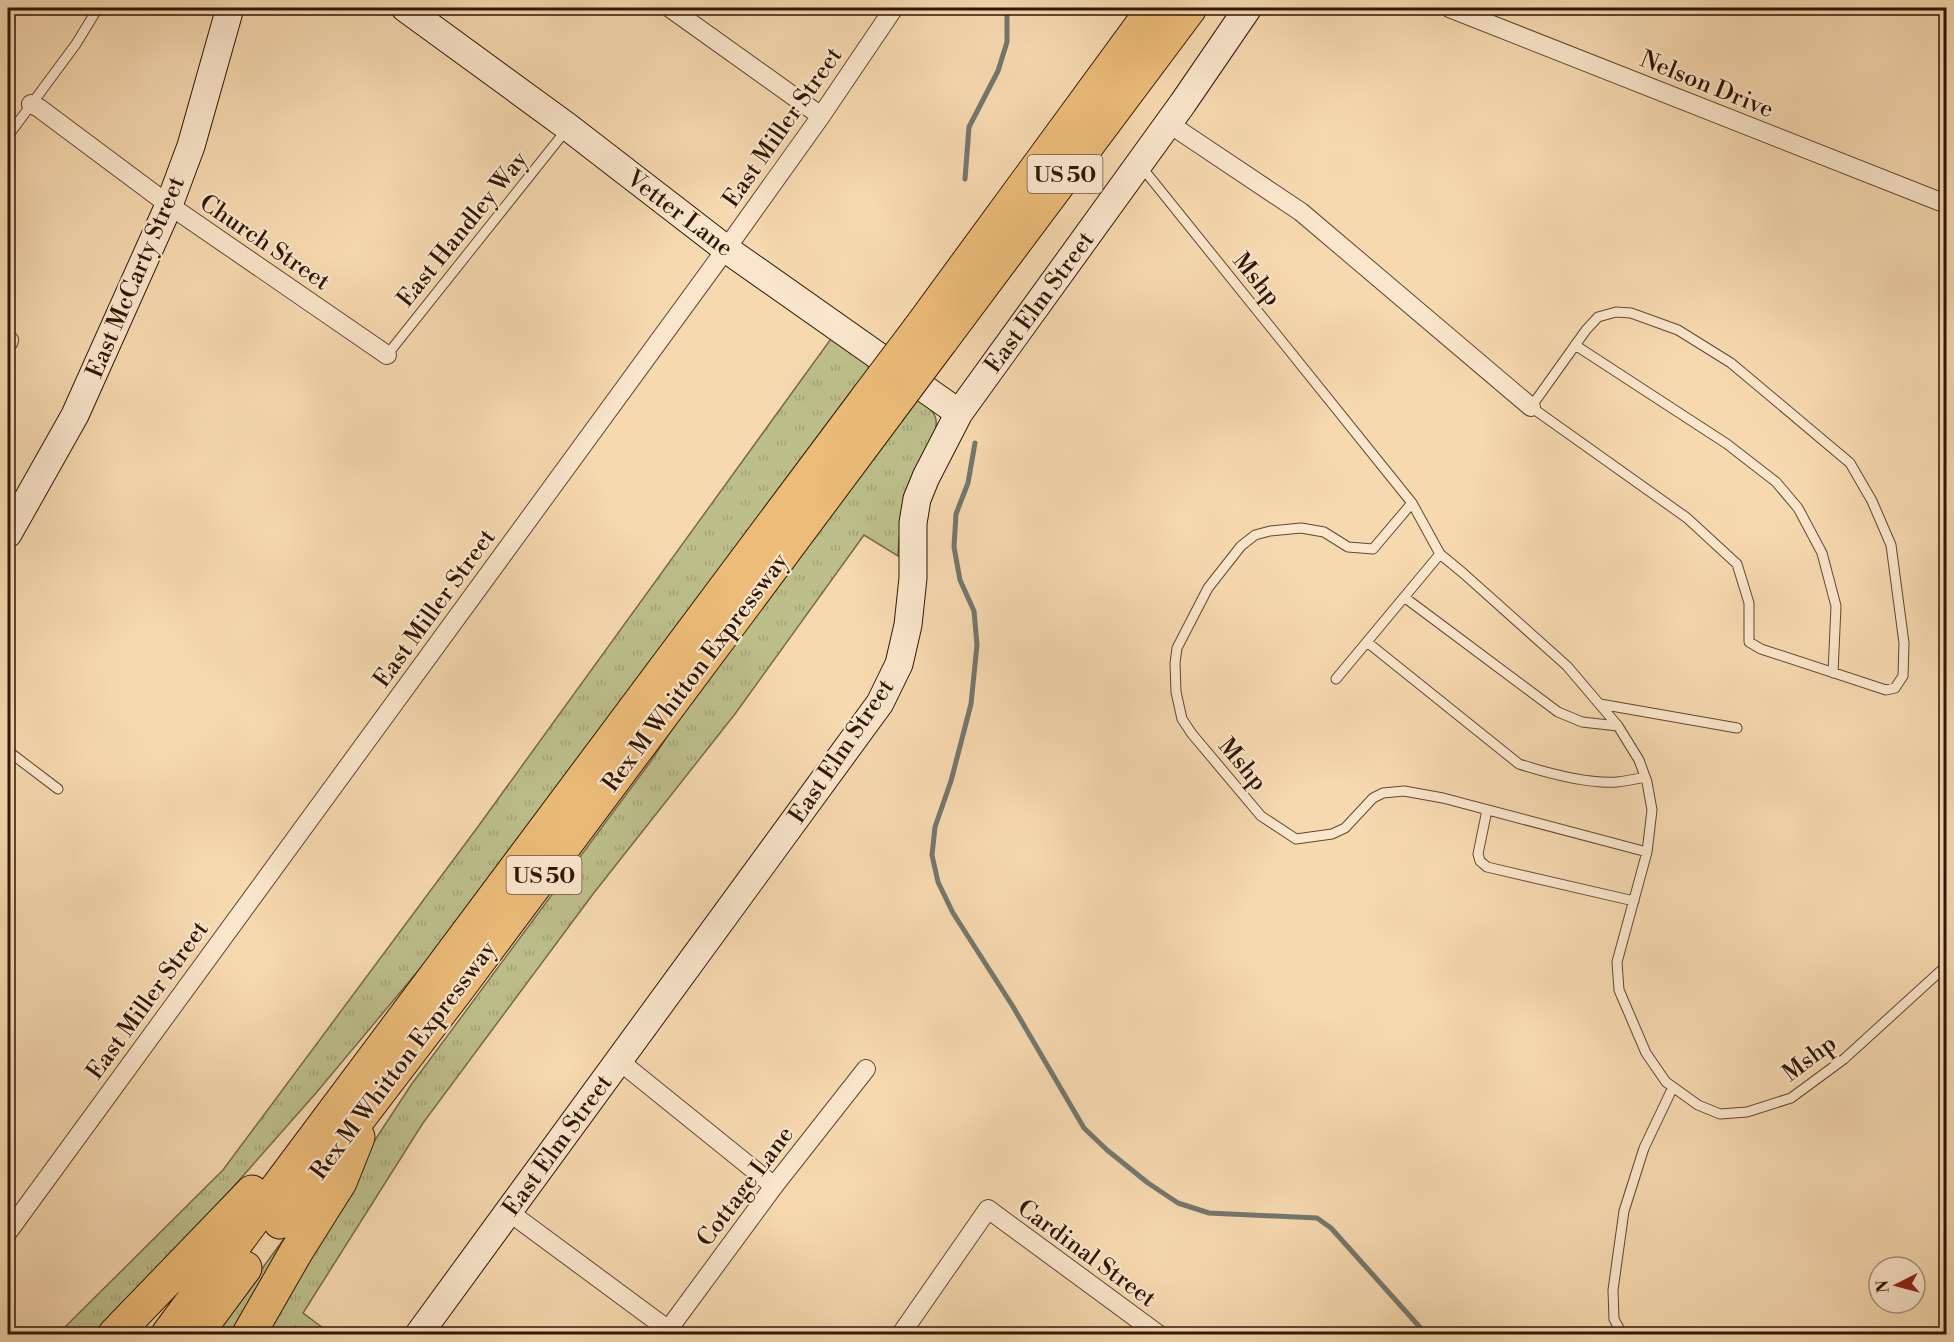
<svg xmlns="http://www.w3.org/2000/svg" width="1954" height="1342" font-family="'Libre Bodoni',serif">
	<defs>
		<pattern id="grass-tufts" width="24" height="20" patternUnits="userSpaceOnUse" patternTransform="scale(1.5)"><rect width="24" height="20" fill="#bdbf8b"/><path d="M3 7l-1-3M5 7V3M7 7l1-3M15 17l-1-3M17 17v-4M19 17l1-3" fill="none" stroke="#a3a376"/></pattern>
	</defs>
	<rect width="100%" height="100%" fill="#f7d9b0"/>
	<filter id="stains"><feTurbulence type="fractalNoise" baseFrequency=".00333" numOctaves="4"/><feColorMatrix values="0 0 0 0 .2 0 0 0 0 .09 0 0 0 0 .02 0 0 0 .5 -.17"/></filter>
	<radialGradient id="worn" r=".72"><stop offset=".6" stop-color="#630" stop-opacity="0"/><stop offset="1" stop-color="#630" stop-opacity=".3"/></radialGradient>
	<path fill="url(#grass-tufts)" stroke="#766a47" stroke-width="1.5" d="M 833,336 L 872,366 L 428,959 L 316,1093 L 228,1193 L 97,1334 L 58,1334 L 223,1170 L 477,828 Z
		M 915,396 C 923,403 934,409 936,420 C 938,435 927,445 921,458 C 903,493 900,517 898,556 L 864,535 L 735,714 L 593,894 L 423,1123 L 303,1313 L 331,1334 L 256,1334 L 326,1215 L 411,1085 L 651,761 L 722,654 Z
		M 297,1221 L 238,1334 L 214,1334 Z"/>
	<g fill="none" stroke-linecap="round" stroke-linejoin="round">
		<path stroke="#73776e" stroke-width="5" d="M 965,179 L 969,127 L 998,71 L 1007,42 L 1007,16 L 1005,8
			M 975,443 L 968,483 L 956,514 L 954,547 L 960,580 L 974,611 L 977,645 L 971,704 L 951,781 L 935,827 L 932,855 L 938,882 L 953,913 L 1012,1005 L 1084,1128 L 1107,1150 L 1148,1183 L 1178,1203 L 1209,1213 L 1317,1218 L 1331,1228 L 1426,1334"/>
		<g stroke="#61472e" stroke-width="11">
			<path id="lane" d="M 8,136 L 76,44 L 98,8
				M 1140,165 L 1412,503 L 1440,554 L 1463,573 L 1567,666 L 1618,726 L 1639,760 L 1647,782 L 1652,810 L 1647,852
				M 1616,312 L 1631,313 L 1678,330 L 1731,363 L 1850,463 L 1872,501 L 1891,545 L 1904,643 L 1903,676 L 1895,688 L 1886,690 L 1761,649 L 1749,642 L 1749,603 L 1737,564 L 1687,518 L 1531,407 L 1586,330 L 1598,317 Z
				M 1575,345 L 1727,444 L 1776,482 L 1798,508 L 1822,553 L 1836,606 L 1833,673
				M 387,355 L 567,129
				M 1412,503 L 1373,549 L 1348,547 L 1324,532 L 1301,528 L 1270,531 L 1255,535 L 1241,546 L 1208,588 L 1177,648 L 1175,663 L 1176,692 L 1182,719 L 1192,734 L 1261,816 L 1296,839 L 1332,834 L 1345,828 L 1373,798 L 1383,793 L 1404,791 L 1443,798 L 1647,852 L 1617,962 L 1619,990 L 1646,1053 L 1666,1082 L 1698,1105 L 1720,1114 L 1747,1112 L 1791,1098 L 1844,1059 L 1946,966
				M 1404,597 L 1558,712 L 1582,722 L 1618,726
				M 1367,642 L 1519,764 C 1547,773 1587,784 1617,782 C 1626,781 1636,779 1645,777
				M 1336,679 L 1440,554
				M 1600,704 L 1737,728
				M 8,751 L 58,789
				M 1487,810 L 1478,854 L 1480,861 L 1487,867 L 1634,901
				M 1622,1334 L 1614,1319 L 1613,1290 L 1624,1211 L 1644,1148 L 1673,1087"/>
		</g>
		<g stroke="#61472e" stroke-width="20">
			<path id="street" d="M 670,8 L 821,116
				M 1449,8 L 1946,204
				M 31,104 L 39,108 L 169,205 L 387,355
				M 1168,123 L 1301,212 L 1531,407
				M 8,343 L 9,340
				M 618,1060 L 774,1186
				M 509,1212 L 674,1334
				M 8,1232 L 726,249 L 821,116 L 894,8
				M 665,1334 L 774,1186 L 866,1069
				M 901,1334 L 988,1209 L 1158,1334"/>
		</g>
		<g stroke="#2f1603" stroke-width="29">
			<path id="secondary" d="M 405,8 L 568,127 L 726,249 L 959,413
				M 8,534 L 75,415 L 169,205 L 191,146 L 230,8
				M 419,1334 L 880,703 L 899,664 L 908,625 L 913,578 L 913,523 L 917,499 L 926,477 L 959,413 L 1183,103 L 1248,8"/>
		</g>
		<g stroke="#2f1603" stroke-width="35">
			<path id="highway" d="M 919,329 L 1154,8
				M 941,341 L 1190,8
				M 280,1222 L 460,986 L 888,412
				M 115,1334 L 252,1192
				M 168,1334 L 867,398
				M 196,1334 L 245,1268
				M 249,1334 L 296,1252 L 340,1182 L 358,1137"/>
		</g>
		<use href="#lane" stroke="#fae6cc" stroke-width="9"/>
		<use href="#street" stroke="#fae6cc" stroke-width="18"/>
		<use href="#secondary" stroke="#fae6cc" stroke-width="27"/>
		<use href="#highway" stroke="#ecbc78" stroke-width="33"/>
		<g stroke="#2f1603" stroke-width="35" stroke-linecap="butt">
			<path id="highway-bridge" d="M 867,398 L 919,329
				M 888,412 L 941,341"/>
		</g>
		<use href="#highway-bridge" stroke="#ecbc78" stroke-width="33"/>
	</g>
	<g text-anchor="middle" stroke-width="4.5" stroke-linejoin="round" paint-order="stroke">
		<g fill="#fae6cc" stroke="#6c543f" stroke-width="1.5">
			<rect x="1027.5" y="155" width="75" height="38" rx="4.5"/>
			<rect x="506.5" y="856" width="75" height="38" rx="4.5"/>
		</g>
		<g font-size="22" font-weight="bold" fill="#2f1603">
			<text x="1065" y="182">US 50</text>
			<text x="544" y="883">US 50</text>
		</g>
		<g font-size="24" fill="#2f1603" stroke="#fae6cc">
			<text transform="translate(1707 84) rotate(22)" y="8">Nelson Drive</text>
			<text transform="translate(782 127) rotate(-55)" y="8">East Miller Street</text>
			<text transform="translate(680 213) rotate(37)" y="8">Vetter Lane</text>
			<text transform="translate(462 229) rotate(-51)" y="8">East Handley Way</text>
			<text transform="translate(265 242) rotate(34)" y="8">Church Street</text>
			<text transform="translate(135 277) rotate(-67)" y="8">East McCarty Street</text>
			<text transform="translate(1257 279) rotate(51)" y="8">Mshp</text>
			<text transform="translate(1039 302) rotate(-54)" y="8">East Elm Street</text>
			<text transform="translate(434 608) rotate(-54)" y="8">East Miller Street</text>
			<text transform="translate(695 672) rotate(-53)" y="8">Rex M Whitton Expressway</text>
			<text transform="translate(841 751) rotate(-56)" y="8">East Elm Street</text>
			<text transform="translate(1243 764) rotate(50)" y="8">Mshp</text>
			<text transform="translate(147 1000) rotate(-54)" y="8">East Miller Street</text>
			<text transform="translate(1809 1058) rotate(-37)" y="8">Mshp</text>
			<text transform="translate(403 1060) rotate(-53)" y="8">Rex M Whitton Expressway</text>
			<text transform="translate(557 1145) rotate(-54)" y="8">East Elm Street</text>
			<text transform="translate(745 1186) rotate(-53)" y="8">Cottage Lane</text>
			<text transform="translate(1087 1253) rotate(36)" y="8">Cardinal Street</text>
		</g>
	</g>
	<rect width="1954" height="1342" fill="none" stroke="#f7d9b0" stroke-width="30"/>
	<rect x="9" y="9" width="1936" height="1324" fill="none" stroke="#2f1603" stroke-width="3"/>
	<rect x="15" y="15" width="1924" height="1312" fill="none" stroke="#2f1603" stroke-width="1.5"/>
	<g transform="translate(1897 1285) rotate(264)"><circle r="28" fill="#fae6cc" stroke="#a9937c" stroke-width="1.5"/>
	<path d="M0-4.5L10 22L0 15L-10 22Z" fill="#8f2418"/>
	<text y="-9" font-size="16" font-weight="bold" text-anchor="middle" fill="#2f1603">N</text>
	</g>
	<rect width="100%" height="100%" filter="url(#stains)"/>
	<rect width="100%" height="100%" fill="url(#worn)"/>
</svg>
